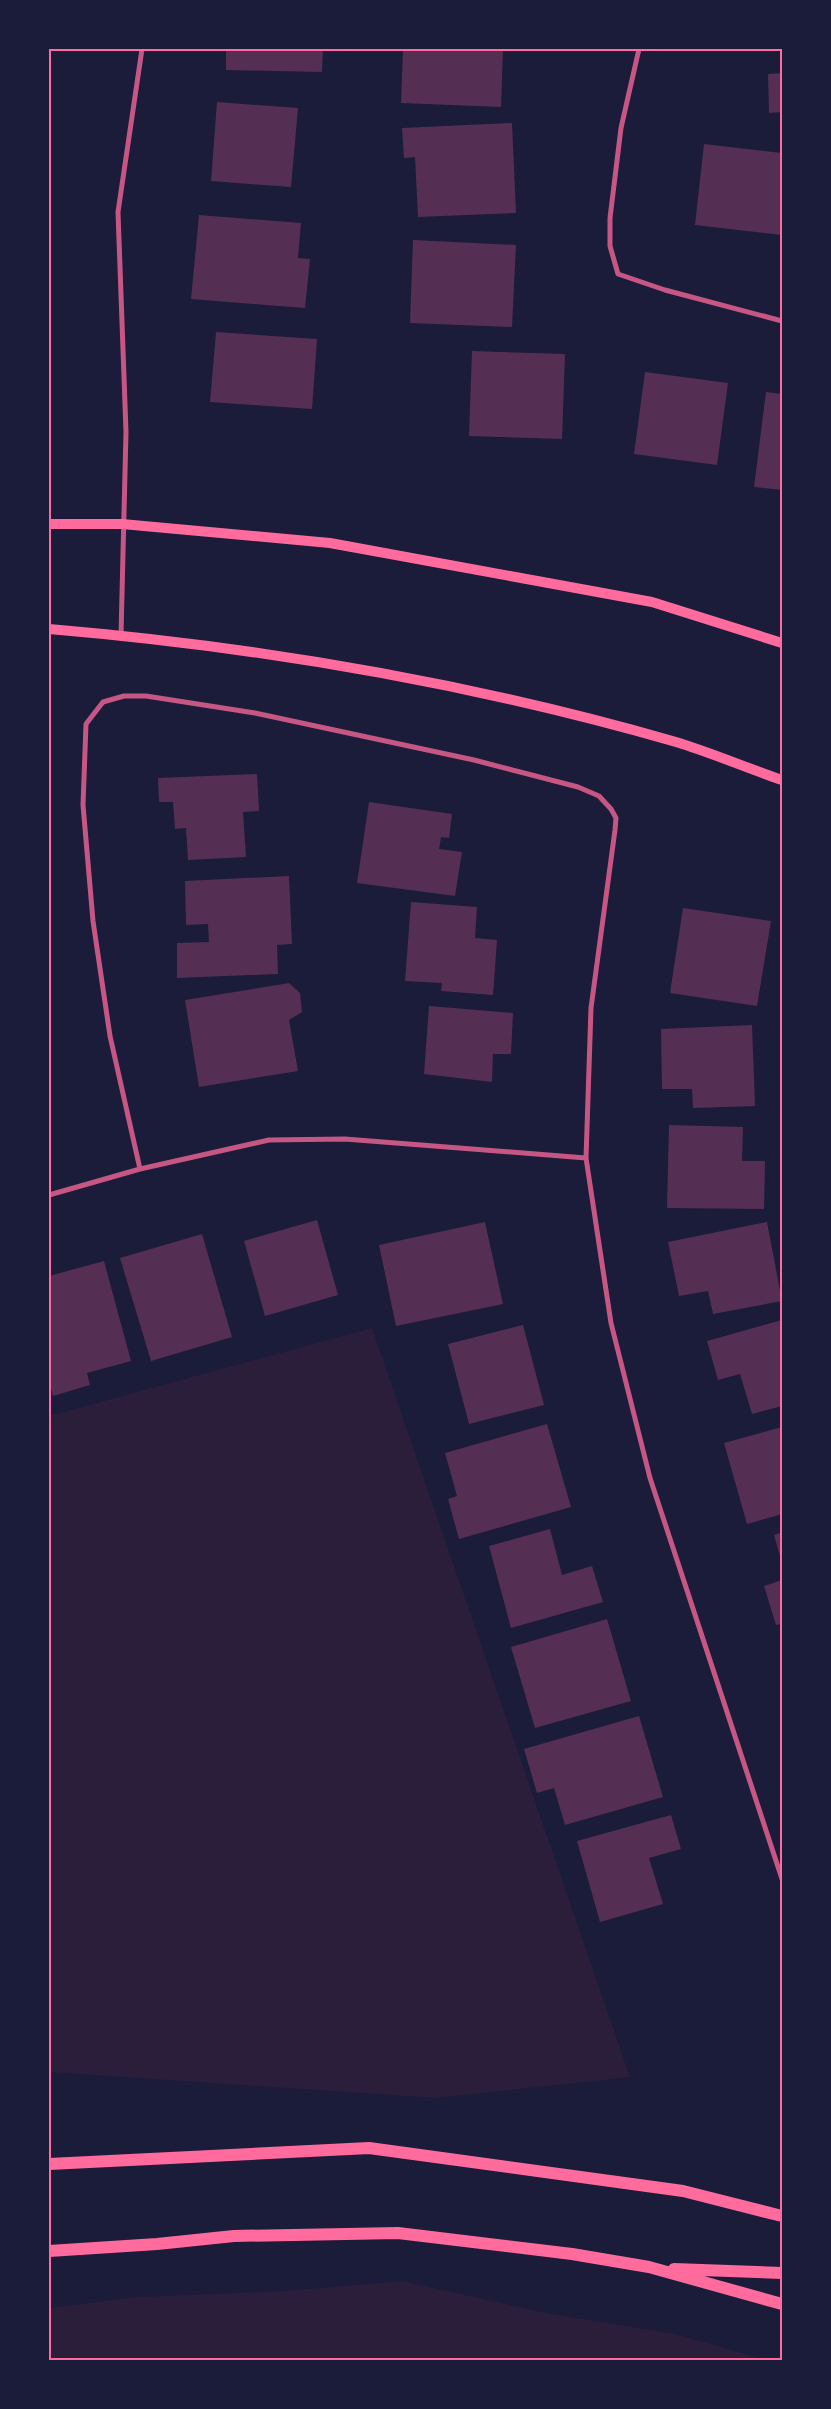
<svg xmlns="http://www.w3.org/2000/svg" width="831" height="2409" font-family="'PT Serif',serif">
	<rect width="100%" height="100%" fill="#1b1b3a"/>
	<path fill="#2a1e3b" d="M 372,1328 L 630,2077 L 436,2098 L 49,2072 L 49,1416 Z
		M 403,2281 L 546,2313 L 675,2334 L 766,2360 L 49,2360 L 49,2308 L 137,2297 L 285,2291 Z"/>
	<path fill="#542f53" d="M 226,49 L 323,49 L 322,72 L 226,70 Z
		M 403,49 L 503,49 L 501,107 L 401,103 Z
		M 782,73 L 782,112 L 769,113 L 768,74 Z
		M 217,102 L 298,108 L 291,187 L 211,181 Z
		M 512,123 L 516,213 L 418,217 L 415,157 L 404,158 L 402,128 Z
		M 704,144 L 782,153 L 782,235 L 695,225 Z
		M 199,215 L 301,223 L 298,258 L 310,259 L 305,308 L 191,299 Z
		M 413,240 L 516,245 L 512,327 L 410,323 Z
		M 216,332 L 317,339 L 312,409 L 210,402 Z
		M 472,351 L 565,354 L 562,439 L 469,436 Z
		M 645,372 L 728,383 L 717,465 L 634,454 Z
		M 766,392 L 782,394 L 782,490 L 754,487 Z
		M 257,774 L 259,811 L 243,812 L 246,857 L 188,860 L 186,828 L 175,829 L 173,802 L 159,802 L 158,778 Z
		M 369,802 L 452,814 L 449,838 L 441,837 L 439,849 L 462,852 L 455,896 L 357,883 Z
		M 289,876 L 292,944 L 277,945 L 278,974 L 177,978 L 177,943 L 209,942 L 208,924 L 186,925 L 185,881 Z
		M 411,902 L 477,907 L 475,938 L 497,940 L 493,995 L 441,991 L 442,983 L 405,981 Z
		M 683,908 L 771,921 L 757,1006 L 670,993 Z
		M 289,983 L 300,993 L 302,1012 L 289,1020 L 298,1071 L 199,1087 L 185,1000 Z
		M 429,1006 L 513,1013 L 511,1054 L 493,1054 L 492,1082 L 424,1074 Z
		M 752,1025 L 755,1106 L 693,1108 L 692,1089 L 662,1089 L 661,1029 Z
		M 669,1125 L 743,1127 L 742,1161 L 765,1161 L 764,1209 L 667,1208 Z
		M 317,1220 L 338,1295 L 265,1316 L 244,1241 Z
		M 485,1222 L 503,1304 L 396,1326 L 379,1245 Z
		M 767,1222 L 782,1301 L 713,1314 L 708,1291 L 679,1296 L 668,1242 Z
		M 202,1234 L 232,1337 L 151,1361 L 120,1258 Z
		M 104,1261 L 131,1361 L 87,1373 L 90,1385 L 53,1396 L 49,1382 L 49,1276 Z
		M 782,1320 L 782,1406 L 752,1414 L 740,1374 L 718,1380 L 707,1341 Z
		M 523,1325 L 544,1405 L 469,1424 L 448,1344 Z
		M 547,1424 L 571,1507 L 459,1539 L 448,1499 L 457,1496 L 445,1453 Z
		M 782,1427 L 782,1514 L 747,1524 L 724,1443 Z
		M 550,1529 L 562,1575 L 592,1566 L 603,1602 L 511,1628 L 489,1546 Z
		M 782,1532 L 782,1563 L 774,1535 Z
		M 782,1580 L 782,1624 L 776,1625 L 764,1586 Z
		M 607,1619 L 631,1701 L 535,1728 L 511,1647 Z
		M 639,1716 L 663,1797 L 565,1825 L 554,1788 L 537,1793 L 524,1749 Z
		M 671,1815 L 681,1849 L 649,1858 L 663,1904 L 600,1922 L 577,1841 Z"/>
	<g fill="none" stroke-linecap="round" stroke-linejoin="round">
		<path stroke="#c65784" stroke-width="5" d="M 639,49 L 621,128 L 610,218 L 610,246 L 618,274 L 665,290 L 782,321
			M 121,635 L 126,432 L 118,212 L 142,49
			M 140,1169 L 110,1036 L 93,921 L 83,805 L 86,724 L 103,702 L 124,696 L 146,696 L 255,713 L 474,760 L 578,787 L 599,796 L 611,809 L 616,818 L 615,830 L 591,1008 L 586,1158 L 611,1323 L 650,1478 L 782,1879
			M 49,1195 L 140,1169 L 269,1140 L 345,1139 L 586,1158"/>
		<path stroke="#ff6b9d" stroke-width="10" d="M 49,524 L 122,524 L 330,543 L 652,602 L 782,643
			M 49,629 C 261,647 471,683 676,742 C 712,753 747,768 782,780"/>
		<path stroke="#ff6b9d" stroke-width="12" d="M 49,2164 L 369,2148 L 683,2191 L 782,2216
			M 49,2251 L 157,2244 L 234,2236 L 398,2233 L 572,2254 L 649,2267 L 782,2304
			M 674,2269 L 782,2273"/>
	</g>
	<rect width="831" height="2409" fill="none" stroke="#1b1b3a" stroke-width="100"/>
	<rect x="50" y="50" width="731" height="2309" fill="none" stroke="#ff6b9d" stroke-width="2"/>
</svg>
